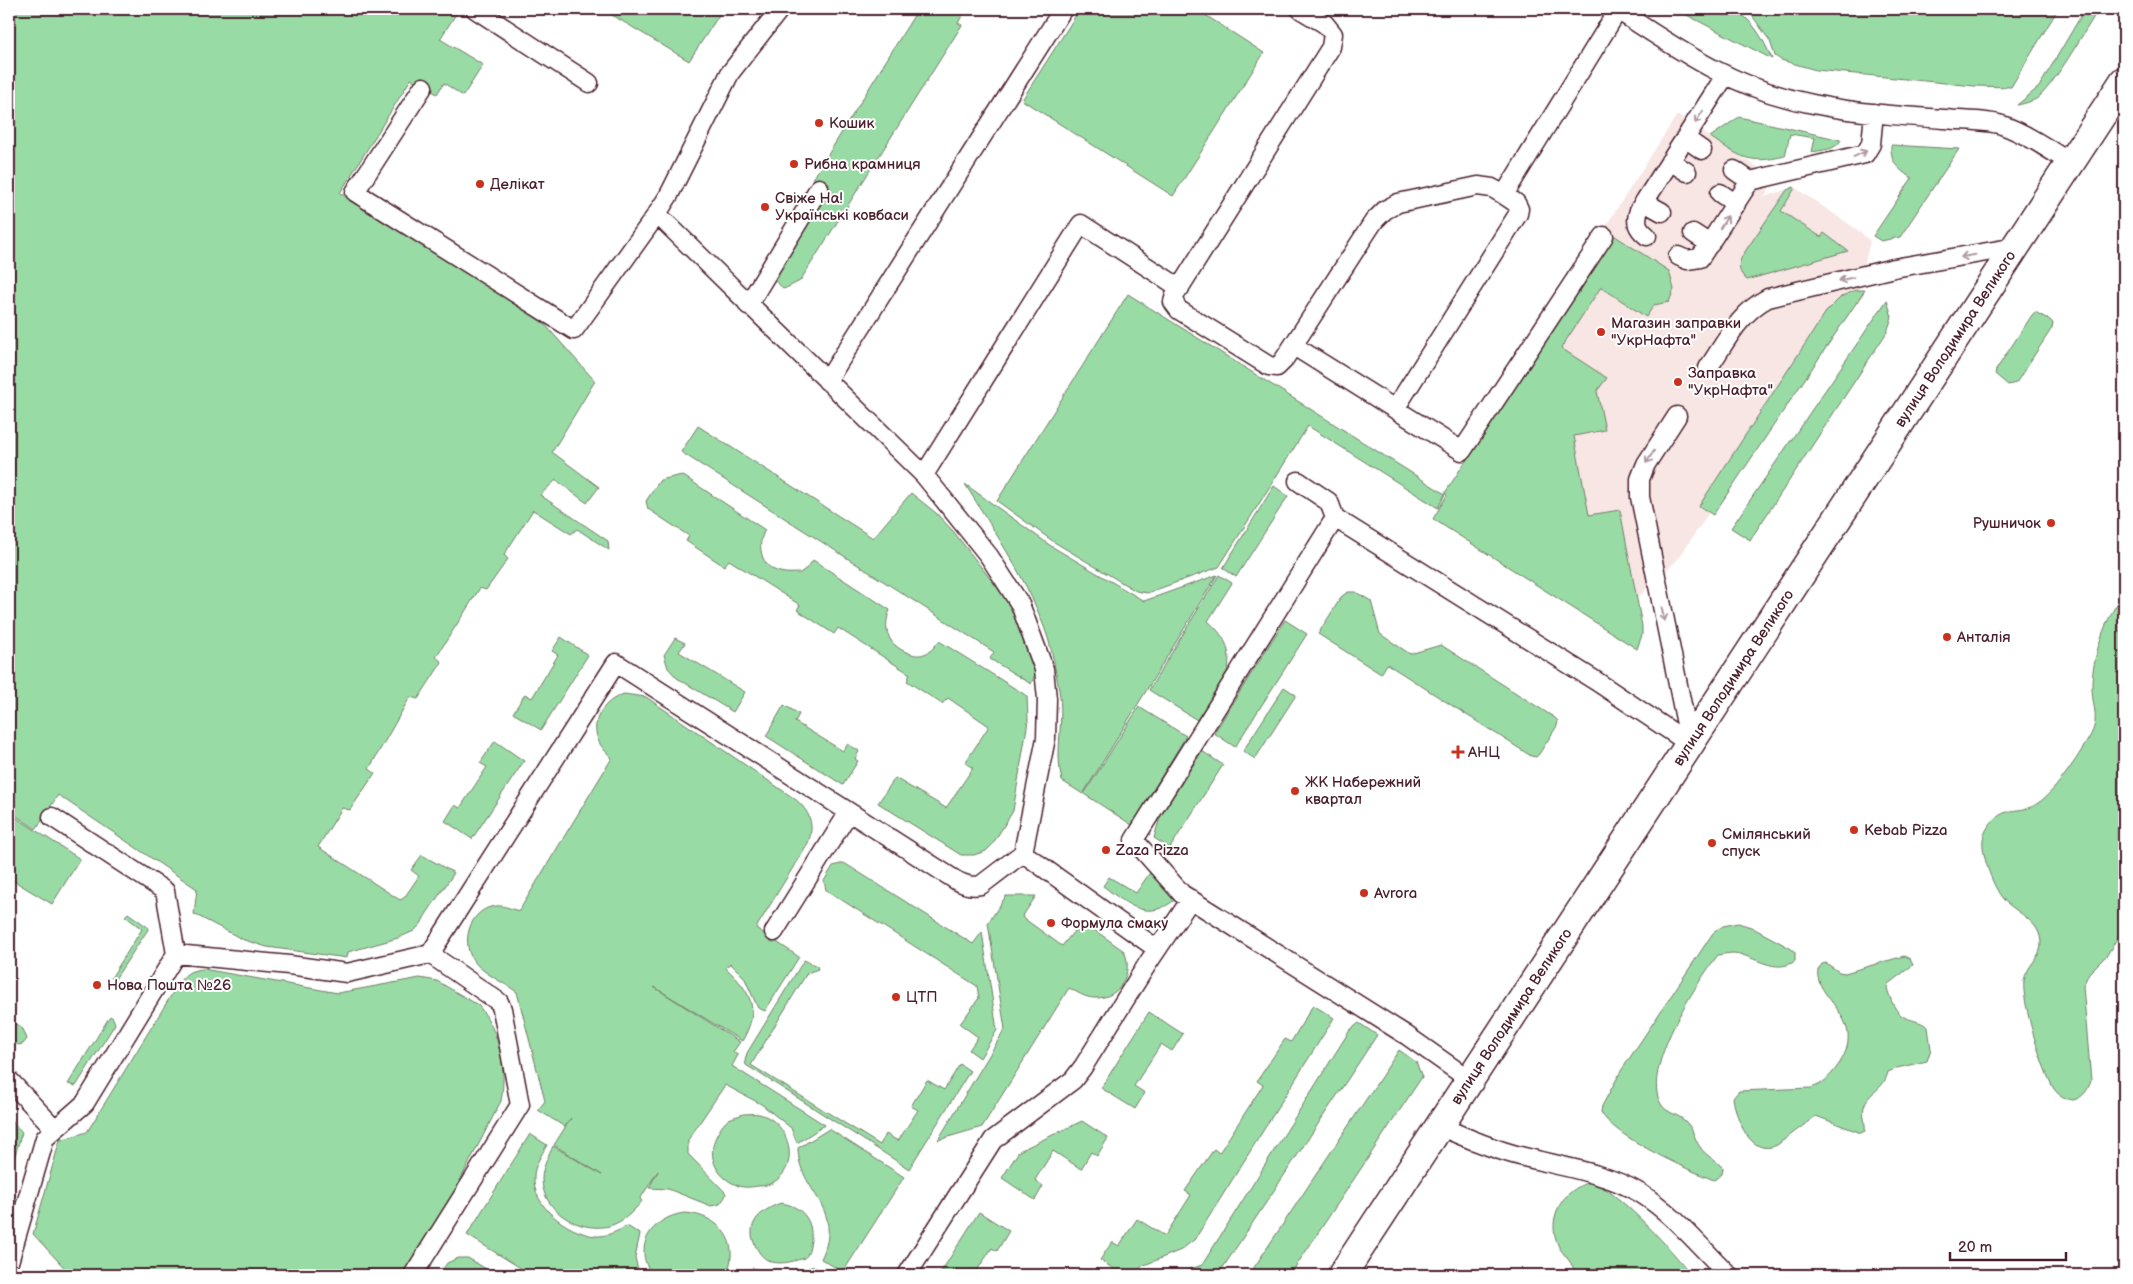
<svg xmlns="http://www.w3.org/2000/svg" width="2133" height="1284" font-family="'Balsamiq Sans',sans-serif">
	<rect width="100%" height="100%" fill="#fff"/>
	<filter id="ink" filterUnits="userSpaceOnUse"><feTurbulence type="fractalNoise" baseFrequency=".02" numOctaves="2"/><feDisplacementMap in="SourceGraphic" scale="10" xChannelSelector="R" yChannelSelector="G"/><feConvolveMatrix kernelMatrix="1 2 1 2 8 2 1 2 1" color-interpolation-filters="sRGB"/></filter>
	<g filter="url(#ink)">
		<path fill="#f7e6e4" d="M 1677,115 L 1775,179 L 1764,197 L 1794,187 L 1859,231 L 1870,241 L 1858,292 L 1677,560 L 1632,603 L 1518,393 L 1615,236 L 1604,229 Z"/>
		<path fill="#99dba5" stroke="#727d68" d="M 9,9 L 448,9 L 456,14 L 440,39 L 483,65 L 463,96 L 444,83 L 437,94 L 411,79 L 340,193 L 540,319 L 595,381 L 552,452 L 599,487 L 587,503 L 556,480 L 540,495 L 608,541 L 609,550 L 577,529 L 571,534 L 533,510 L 504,555 L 508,559 L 486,590 L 480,588 L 436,657 L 442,662 L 418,699 L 410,697 L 369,769 L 375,773 L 350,810 L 342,808 L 318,847 L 400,900 L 404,898 L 419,876 L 411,870 L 422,855 L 454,873 L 425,916 L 421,924 L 414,931 L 398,938 L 348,952 L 347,958 L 267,947 L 244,940 L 194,914 L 197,889 L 58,795 L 36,829 L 9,811 Z
			M 602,9 L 723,9 L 689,61 Z
			M 918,9 L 966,9 L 958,23 L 962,25 L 800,281 L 784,289 L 774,280 L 828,189 L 813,179 Z
			M 1080,9 L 1196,9 L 1264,53 L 1173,196 L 1022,100 Z
			M 1675,9 L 1733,9 C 1753,19 1763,39 1772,59 Z
			M 1742,9 L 2058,9 L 2011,87 L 1974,86 L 1816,70 L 1781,60 L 1775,56 L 1770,41 L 1751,14 Z
			M 2085,9 L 2099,9 C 2086,28 2053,88 2036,99 C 2030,102 2023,104 2017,105 L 2039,87 Z
			M 1739,117 L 1841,140 C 1836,150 1823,150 1812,152 L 1815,138 L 1790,134 L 1785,156 C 1748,165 1741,157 1710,137 Z
			M 1891,145 L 1959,149 L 1900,237 L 1881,241 L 1873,236 L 1912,178 C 1898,170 1890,161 1891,145 Z
			M 1794,187 L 1795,188 L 1781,211 L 1821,237 L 1824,233 L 1848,251 L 1747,280 C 1738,272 1738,266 1742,256 L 1787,190 Z
			M 1612,234 L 1669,271 L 1674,289 L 1669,302 L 1654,305 L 1646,317 L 1601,287 L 1561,348 L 1607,378 L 1597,391 L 1605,430 L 1574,436 L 1589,515 L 1620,510 L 1642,626 L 1642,635 L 1637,649 L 1433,519 L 1447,495 L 1445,493 Z
			M 1856,290 L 1865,290 L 1713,515 L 1699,506 L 1826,312 L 1842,296 Z
			M 1128,294 L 1445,494 L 1438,508 L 1308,426 L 1219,567 L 1147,593 L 1136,591 L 1054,542 L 997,501 Z
			M 1887,300 L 1892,317 L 1887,332 L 1750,540 L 1731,528 Z
			M 2035,312 L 2050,320 L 2053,323 L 2052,328 L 2016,383 L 2008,385 L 1995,374 L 1996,370 L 2032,315 Z
			M 698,426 L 873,538 L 911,493 L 936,513 L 953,531 L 1020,617 L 1037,670 L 1031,684 L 990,659 L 994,652 L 681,452 Z
			M 682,475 L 765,530 C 756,545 761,568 780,572 C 786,574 794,573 800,573 L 808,567 L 813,560 L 890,610 C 882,629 888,646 909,653 C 914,655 919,656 924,654 C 931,652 935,646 939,641 L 1027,696 L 1028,721 L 1013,811 L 992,845 L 986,851 L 974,855 L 961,855 L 878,803 L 895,778 L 946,808 L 973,768 L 965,763 L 989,726 L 948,698 L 942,704 L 907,681 L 910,674 L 838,628 L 834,634 L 797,610 L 800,605 L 729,560 L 724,566 L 686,541 L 689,536 L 648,509 L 646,501 L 660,480 Z
			M 965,484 L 1051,546 L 1144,601 L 1217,575 L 1083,794 L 1062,781 C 1054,750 1065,721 1059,690 C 1056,673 1053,654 1048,638 C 1030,583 995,533 965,484 Z
			M 1274,486 L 1288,496 L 1236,577 L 1223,568 Z
			M 1219,575 L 1232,583 L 1208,621 C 1224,635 1233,650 1227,672 L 1197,720 L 1149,690 Z
			M 1348,592 L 1356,592 L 1371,601 L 1380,634 L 1410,654 L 1441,645 L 1555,718 L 1558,721 L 1557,726 L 1539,754 L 1536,757 L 1531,756 L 1387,664 L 1381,674 L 1318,634 L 1342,596 Z
			M 2124,596 L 2124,927 L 2107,955 L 2089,973 L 2083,986 L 2091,1081 C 2088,1090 2083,1098 2073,1100 C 2066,1099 2059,1096 2054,1089 C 2043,1071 2021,1001 2024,981 C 2026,966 2041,958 2041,944 C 2041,922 2019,914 2006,902 C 1994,891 1981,855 1983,839 C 1984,833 1987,828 1991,823 C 2007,804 2022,815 2038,803 C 2056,791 2078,757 2089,738 C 2101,718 2092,708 2092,687 C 2091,663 2106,612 2124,596 Z
			M 1285,620 L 1307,634 L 1235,747 L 1214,733 Z
			M 561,637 L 588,655 L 541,730 L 513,713 L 525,694 L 532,698 L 558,655 L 552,651 Z
			M 675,638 L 685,643 L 679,652 L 745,692 L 733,712 L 677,678 L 668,668 L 664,655 Z
			M 1284,687 L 1296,695 L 1255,759 L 1243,751 Z
			M 624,694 L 646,697 L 795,799 C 810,811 815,825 808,843 L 756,928 L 799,957 L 765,1011 L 758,1008 L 744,977 L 730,963 L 726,968 C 751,992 761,1009 742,1041 L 654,987 L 740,1042 L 733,1052 L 738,1055 L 732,1066 L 825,1125 L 797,1143 L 791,1128 L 761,1104 L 725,1085 L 688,1140 L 688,1154 L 726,1193 L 725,1197 L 720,1204 L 711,1206 L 668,1189 L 649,1188 L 658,1171 L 640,1199 L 642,1201 C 633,1212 623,1222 609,1226 C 579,1233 542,1211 542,1179 C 542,1167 549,1156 553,1146 L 602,1175 L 554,1145 L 571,1118 L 565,1127 L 538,1110 L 545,1101 L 517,992 C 503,982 482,973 473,960 C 460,940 471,908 496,906 C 504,905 511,909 519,911 L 612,758 C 608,754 603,749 600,744 C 588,722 603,701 624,694 Z
			M 784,705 L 799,714 L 795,722 L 843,751 L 848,744 L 859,751 L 855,759 L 858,761 L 843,785 L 766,736 Z
			M 1139,707 L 1186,736 L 1132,825 L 1084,794 Z
			M 495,741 L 524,761 L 472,839 L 445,821 L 455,805 L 460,808 L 487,767 L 480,763 Z
			M 1202,751 L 1223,765 L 1170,848 L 1154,838 L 1160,817 Z
			M 9,813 L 80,859 L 52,904 L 9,878 Z
			M 844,863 L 973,944 L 982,932 L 997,1030 L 980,1058 L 969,1050 L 978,1037 L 960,1024 L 979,998 L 977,986 L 826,890 L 824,881 L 833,866 Z
			M 1151,871 L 1177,898 C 1148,923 1128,905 1103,886 L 1109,877 L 1136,893 Z
			M 1006,896 L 1036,896 L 1022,917 L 1062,946 L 1075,930 L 1080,933 L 1086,924 L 1124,951 C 1134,972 1120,999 1095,998 C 1085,998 1077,992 1069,988 L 982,1127 L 938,1140 L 1005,1029 L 988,923 Z
			M 128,913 L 149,928 L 115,979 L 111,978 L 142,929 L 125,916 Z
			M 1738,923 L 1751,927 L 1790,948 L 1795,952 L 1795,961 C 1775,975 1755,956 1734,953 C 1729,953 1724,954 1718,955 C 1697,982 1640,1070 1661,1104 C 1666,1113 1678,1114 1685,1121 C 1694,1129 1694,1139 1700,1147 C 1706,1156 1716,1160 1723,1168 L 1722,1174 L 1714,1180 C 1688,1170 1612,1136 1601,1112 L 1602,1106 L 1621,1071 L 1713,933 L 1723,926 Z
			M 1904,956 L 1910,959 L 1913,965 L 1888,984 L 1887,988 C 1890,998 1895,1014 1906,1018 C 1914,1021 1920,1021 1928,1027 L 1931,1049 L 1927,1061 L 1897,1068 L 1888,1072 C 1883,1092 1868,1091 1864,1107 C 1862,1115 1866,1123 1865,1131 L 1861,1133 L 1816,1116 L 1777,1145 C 1750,1158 1736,1118 1733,1098 L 1739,1091 L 1811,1088 C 1824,1084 1829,1077 1837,1067 C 1872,1019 1813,999 1818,970 L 1822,964 L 1826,963 L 1839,972 L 1845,973 Z
			M 804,960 L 817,966 L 818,969 L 807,973 L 751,1065 L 880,1145 L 886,1134 L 898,1141 L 918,1110 L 911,1106 L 927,1080 L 944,1090 L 960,1064 L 970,1071 L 909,1169 L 746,1065 L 745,1061 L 747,1053 Z
			M 203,969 L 338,993 L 420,978 L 437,981 L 478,1005 C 500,1031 507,1070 501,1101 L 420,1258 L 406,1275 L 71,1275 L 33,1234 L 60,1140 L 87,1132 L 180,981 C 187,972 192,970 203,969 Z
			M 1313,1005 L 1334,1018 L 1195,1239 L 1181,1250 L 1142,1266 L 1135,1275 L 1123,1275 L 1100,1260 L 1112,1242 L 1119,1246 L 1137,1219 L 1165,1236 L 1191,1195 L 1185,1191 L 1214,1149 L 1219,1153 L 1263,1085 L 1257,1081 L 1285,1039 L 1291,1042 Z
			M 1149,1012 L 1183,1034 L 1172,1051 L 1161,1044 L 1134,1086 L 1145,1093 L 1135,1109 L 1101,1088 Z
			M 110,1016 L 113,1018 L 115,1024 L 76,1086 L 68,1084 Z
			M 9,1019 L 23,1029 L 27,1039 L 23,1044 L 18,1045 L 9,1038 Z
			M 1359,1023 L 1377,1035 L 1218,1275 L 1173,1275 L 1202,1265 L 1350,1030 Z
			M 1399,1050 L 1416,1062 L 1422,1077 L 1290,1275 L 1249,1275 Z
			M 743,1114 C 748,1114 754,1113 759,1114 C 782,1119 796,1148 786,1169 C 780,1180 771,1186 758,1186 C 753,1187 744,1188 739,1186 C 714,1177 705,1153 719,1131 C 721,1127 725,1122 729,1119 C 733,1117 739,1116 743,1114 Z
			M 9,1118 L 22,1132 L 9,1175 Z
			M 1082,1121 L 1108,1138 L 1097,1156 L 1091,1152 L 1081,1169 L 1053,1151 L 1035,1180 L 1043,1186 L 1035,1200 L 1002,1178 L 1019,1151 Z
			M 829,1129 L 904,1177 L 843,1272 L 821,1259 C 846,1206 798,1192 798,1148 Z
			M 530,1134 L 547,1145 C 542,1154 534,1166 534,1176 C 532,1207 567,1232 595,1236 C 606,1237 618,1231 627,1226 L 640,1234 L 635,1257 L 639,1275 L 532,1275 L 467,1235 Z
			M 1590,1182 C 1613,1185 1677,1255 1691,1275 L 1575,1275 C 1574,1262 1563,1256 1558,1245 C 1546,1218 1562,1190 1590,1182 Z
			M 781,1203 C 801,1206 813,1219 811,1240 C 810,1245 810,1251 807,1255 C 805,1259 801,1259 797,1260 C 784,1264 768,1266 759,1252 C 742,1227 758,1211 781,1203 Z
			M 979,1212 L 1009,1231 L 997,1251 L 992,1248 L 974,1275 L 939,1275 Z
			M 685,1213 C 719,1215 742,1242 726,1275 L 651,1275 C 648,1268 644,1261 644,1253 C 643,1230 665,1215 685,1213 Z
			M 458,1258 L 468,1258 L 496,1275 L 439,1275 L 447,1263 Z
			M 813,1266 L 828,1275 L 744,1275 L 752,1268 C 777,1274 788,1278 813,1266 Z"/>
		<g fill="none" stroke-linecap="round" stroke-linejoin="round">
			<g stroke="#4a1f2b" stroke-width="21">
				<path id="service" d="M 475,9 L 589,83
					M 1300,9 L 1325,24 L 1333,34 L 1331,47 L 1175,295 L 1173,302 L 1179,310 L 1269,366 L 1277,367 L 1283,361 L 1374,221 L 1385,210 L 1398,203 L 1478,186 L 1492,188 L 1504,195 L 1618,10
					M 1616,9 C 1682,52 1734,89 1813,104 C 1856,113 1901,116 1945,119 C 1963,121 1985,120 2002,125 C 2027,134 2050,150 2072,164
					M 423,87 L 355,192 L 574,330 L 657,214 L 669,195 L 730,73 L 780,9
					M 1685,138 L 1702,150
					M 1670,161 L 1687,172
					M 1734,170 L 1750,181
					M 1720,193 L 1736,204
					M 1644,202 L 1662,212
					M 657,214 L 924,475 L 989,556 L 1020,604 L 1044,669 L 1047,699 L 1046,738 L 1023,853
					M 1693,233 L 1710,244
					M 1647,236 C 1637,228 1635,222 1639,210 L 1725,76
					M 1678,256 L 1687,260 L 1700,258 L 1750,181 L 1865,154 L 1871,144 L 1874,113
					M 748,305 L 819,188
					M 1294,346 L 1462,451 L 1604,236
					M 1708,368 C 1726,342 1739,313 1768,298 L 1894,268 L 2016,247
					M 827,381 L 1063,9
					M 1395,409 L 1518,214 L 1519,209 L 1516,203 L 1504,195
					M 1677,416 L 1646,464 L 1640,479 L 1640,497 L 1690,744
					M 924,475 L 1081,224 L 1180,288
					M 1298,481 L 1329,502 L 1335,518
					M 52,817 L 165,891 L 176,954
					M 774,932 L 849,812
					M 9,1080 L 55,1129
					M 1470,1080 L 1406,1035 L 1182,894 L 1134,840 L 1335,518 L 1596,681 L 1690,744
					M 1439,1126 C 1467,1138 1495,1150 1524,1157 C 1563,1167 1606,1173 1640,1193 C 1674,1214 1701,1248 1729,1275
					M 9,1262 L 45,1138 L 85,1103 L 176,954 L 289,965 L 347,973 L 430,954
					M 413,1275 L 520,1105 L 502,1009 L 499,1002 L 430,954 L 616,663 L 957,881 C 966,885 972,887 981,885 L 1023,853 L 1157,949
					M 907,1275 L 993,1140 L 1073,1080 L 1083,1067 L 1148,963 L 1191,899"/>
			</g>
			<g stroke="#4a1f2b" stroke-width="31">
				<g id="secondary">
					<path id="s1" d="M 1342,1275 L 2124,81"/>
				</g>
			</g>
			<use href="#service" stroke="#fff" stroke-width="18"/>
			<use href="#secondary" stroke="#fff" stroke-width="28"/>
		</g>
		<defs><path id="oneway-shaft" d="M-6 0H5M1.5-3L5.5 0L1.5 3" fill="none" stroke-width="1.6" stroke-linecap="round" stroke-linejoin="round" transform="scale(1.25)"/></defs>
		<g stroke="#ae9aa0">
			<use href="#oneway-shaft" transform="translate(1699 117) rotate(123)"/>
			<use href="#oneway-shaft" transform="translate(1860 154) rotate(-25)"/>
			<use href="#oneway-shaft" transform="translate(1724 222) rotate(-58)"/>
			<use href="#oneway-shaft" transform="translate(1968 256) rotate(170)"/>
			<use href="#oneway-shaft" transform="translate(1846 279) rotate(167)"/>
			<use href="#oneway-shaft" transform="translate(1650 457) rotate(123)"/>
			<use href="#oneway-shaft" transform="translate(1663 614) rotate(78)"/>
		</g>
	</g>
	<g fill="#c8321e" stroke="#fff" stroke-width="2">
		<circle cx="819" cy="123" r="5"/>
		<circle cx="794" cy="164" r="5"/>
		<circle cx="480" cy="184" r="5"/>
		<circle cx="765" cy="207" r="5"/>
		<circle cx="1601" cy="332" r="5"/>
		<circle cx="1678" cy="382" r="5"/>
		<circle cx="2051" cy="523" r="5"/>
		<circle cx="1947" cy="637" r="5"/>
		<path d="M1455.5 744.5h5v5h5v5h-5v5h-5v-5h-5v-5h5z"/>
		<circle cx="1295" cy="791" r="5"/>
		<circle cx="1854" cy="830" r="5"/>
		<circle cx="1712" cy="843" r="5"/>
		<circle cx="1106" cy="850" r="5"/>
		<circle cx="1364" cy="893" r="5"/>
		<circle cx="1051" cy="923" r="5"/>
		<circle cx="97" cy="985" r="5"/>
		<circle cx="896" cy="997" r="5"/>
	</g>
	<g text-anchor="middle" stroke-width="4" stroke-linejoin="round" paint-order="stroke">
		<g font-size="15" fill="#4a1f2b" stroke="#fff" text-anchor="start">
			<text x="829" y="128">Кошик</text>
			<text x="804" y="169">Рибна крамниця</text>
			<text x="490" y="189">Делікат</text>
			<text x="775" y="203">Свіже На!<tspan x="775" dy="17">Українські ковбаси</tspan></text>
			<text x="1611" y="328">Магазин заправки<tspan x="1611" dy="17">"УкрНафта"</tspan></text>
			<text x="1688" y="378">Заправка<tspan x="1688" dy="17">"УкрНафта"</tspan></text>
			<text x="2041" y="528" text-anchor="end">Рушничок</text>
			<text x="1957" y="642">Анталія</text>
			<text x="1468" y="757">АНЦ</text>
			<text x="1305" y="787">ЖК Набережний<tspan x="1305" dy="17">квартал</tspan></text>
			<text x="1864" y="835">Kebab Pizza</text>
			<text x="1722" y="839">Смілянський<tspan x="1722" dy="17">спуск</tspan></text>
			<text x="1116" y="855">Zaza Pizza</text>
			<text x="1374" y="898">Avrora</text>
			<text x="1061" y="928">Формула смаку</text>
			<text x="107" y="990">Нова Пошта №26</text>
			<text x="906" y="1002">ЦТП</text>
		</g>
		<g font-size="15" fill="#4a1f2b" stroke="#fff">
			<text dy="5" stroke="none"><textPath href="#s1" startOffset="1119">вулиця Володимира Великого</textPath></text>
			<text dy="5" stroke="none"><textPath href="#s1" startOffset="714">вулиця Володимира Великого</textPath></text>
			<text dy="5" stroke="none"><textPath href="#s1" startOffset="309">вулиця Володимира Великого</textPath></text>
		</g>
	</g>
	<rect width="2133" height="1284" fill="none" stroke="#fff" stroke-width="30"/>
	<rect x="15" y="15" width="2103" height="1254" fill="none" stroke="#4a1f2b" stroke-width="2" filter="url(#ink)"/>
	<path d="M1950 1252v8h116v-8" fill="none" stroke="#4a1f2b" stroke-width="2.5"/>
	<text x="1958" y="1252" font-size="15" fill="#4a1f2b" stroke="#ffffff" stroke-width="4" paint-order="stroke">20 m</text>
</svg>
